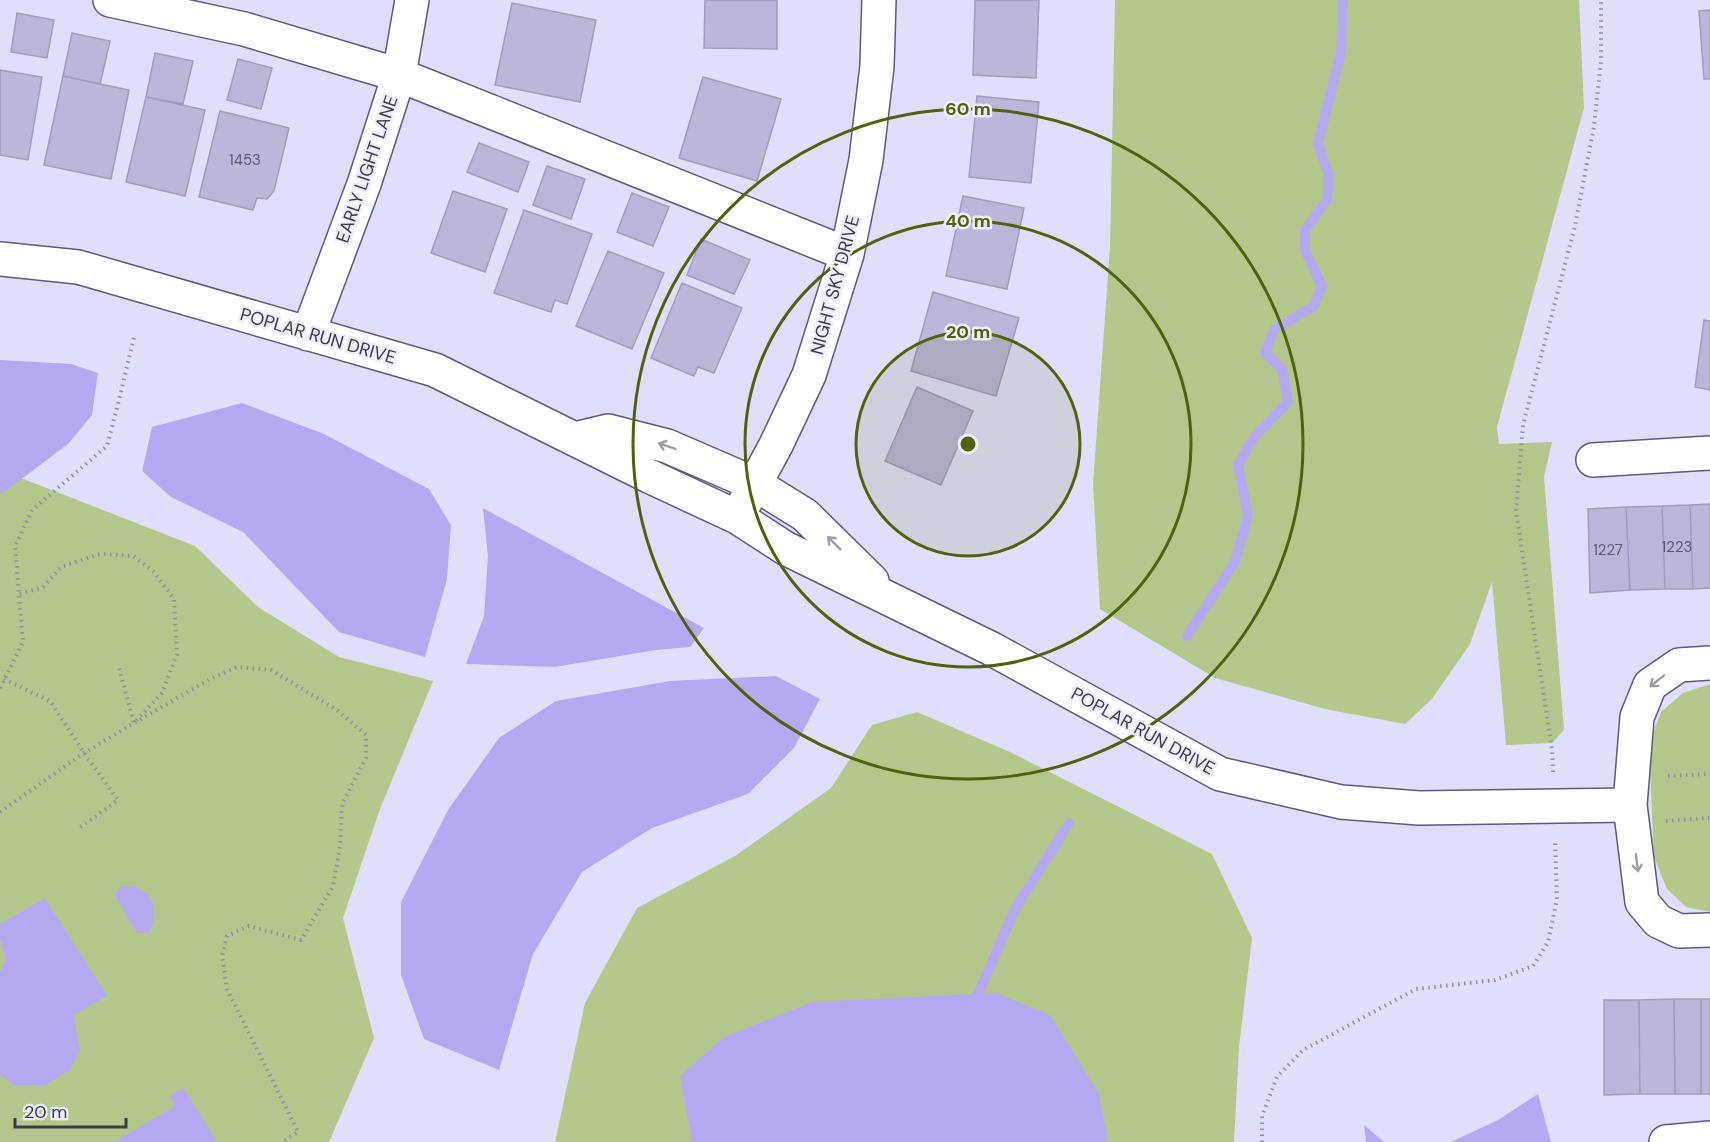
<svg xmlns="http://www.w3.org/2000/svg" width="1710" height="1142" font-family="'DM Sans',sans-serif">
	<rect width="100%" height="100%" fill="#e1defb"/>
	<path fill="#b5c88b" d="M 1115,0 L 1579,0 L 1584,108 L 1497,427 L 1499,444 L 1552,442 L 1544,477 L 1564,730 L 1552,743 L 1506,745 L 1492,582 L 1470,644 L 1432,699 L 1405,724 L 1325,709 L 1215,678 L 1100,609 L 1093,485 L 1110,247 Z
		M 21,478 L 195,546 L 258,607 L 339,657 L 433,681 L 380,809 L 343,918 L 374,1038 L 329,1142 L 0,1142 L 0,481 Z
		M 1710,684 L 1710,912 L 1686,907 L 1667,889 L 1654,857 L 1649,745 L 1661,712 L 1683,693 Z
		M 917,712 L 1010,752 L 1212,854 L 1252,938 L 1239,1047 L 1234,1142 L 555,1142 L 585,1003 L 637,908 L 735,856 L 831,788 L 872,725 Z"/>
	<path fill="#b5aaf1" d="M 0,360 L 71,364 L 98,373 L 92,415 L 68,444 L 3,493 L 0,493 Z
		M 242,403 L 324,434 L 429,489 L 451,525 L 447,579 L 425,657 L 339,632 L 243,532 L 171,497 L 142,471 L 152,427 Z
		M 483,508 L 704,628 L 690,647 L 656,650 L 555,667 L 466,664 L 484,616 L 488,556 Z
		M 776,676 L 820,699 L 794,748 L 748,794 L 652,828 L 582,872 L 533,954 L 499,1070 L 424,1039 L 401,975 L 401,902 L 448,810 L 499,738 L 556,701 L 670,681 Z
		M 120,886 L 134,886 L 149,895 L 154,908 L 153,923 L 149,933 L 137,933 L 115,896 Z
		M 45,898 L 107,996 L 74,1015 L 80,1051 L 70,1070 L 45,1085 L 15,1085 L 0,1075 L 0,971 C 9,961 3,950 0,939 C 0,934 0,928 0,924 Z
		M 996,993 L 1050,1015 L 1099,1094 L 1108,1142 L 692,1142 L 680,1076 L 724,1037 L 812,1002 Z
		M 184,1088 L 217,1142 L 114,1142 L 175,1106 L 170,1096 Z
		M 1538,1094 L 1551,1142 L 1451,1142 L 1498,1120 Z
		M 1364,1125 L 1384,1142 L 1366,1142 Z"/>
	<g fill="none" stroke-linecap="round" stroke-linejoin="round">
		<path stroke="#b5aaf1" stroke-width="10" d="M 1187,636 L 1235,562 L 1248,516 L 1238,465 L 1255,436 L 1288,402 L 1282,369 L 1265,353 L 1274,330 L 1314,306 L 1322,286 L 1305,250 L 1305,230 L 1327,200 L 1329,175 L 1318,144 L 1341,52 L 1343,0
			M 973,1006 L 1015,909 L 1069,823"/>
	</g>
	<path fill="#bbb6da" stroke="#a29dc0" stroke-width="1.5" d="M 705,0 L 777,0 L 777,49 L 704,48 Z
		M 975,0 L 1039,0 L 1036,78 L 973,75 Z
		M 512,3 L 596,20 L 580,102 L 495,85 Z
		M 1710,10 L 1710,79 L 1704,79 L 1699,11 Z
		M 17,13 L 54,20 L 47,58 L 11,52 Z
		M 72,33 L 110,41 L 100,84 L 63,76 Z
		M 155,53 L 193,61 L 183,104 L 146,97 Z
		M 238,59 L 272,68 L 261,109 L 227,100 Z
		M 0,70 L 42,77 L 28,160 L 0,155 Z
		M 63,76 L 129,90 L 111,179 L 44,165 Z
		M 703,77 L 781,99 L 757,181 L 679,158 Z
		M 977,96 L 1039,102 L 1031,183 L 969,177 Z
		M 146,97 L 205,110 L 185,196 L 126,182 Z
		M 220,111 L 289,128 L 274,191 L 267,199 L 257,198 L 253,210 L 199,197 Z
		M 479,143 L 529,162 L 518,192 L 467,172 Z
		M 547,166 L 585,179 L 571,219 L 533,205 Z
		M 453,191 L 507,209 L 485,272 L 431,253 Z
		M 632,193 L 669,207 L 653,246 L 617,232 Z
		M 963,196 L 1024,208 L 1007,289 L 946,276 Z
		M 524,210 L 592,234 L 567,304 L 555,300 L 551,312 L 494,293 Z
		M 701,239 L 750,260 L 734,294 L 687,275 Z
		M 608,251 L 664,273 L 632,349 L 576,326 Z
		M 682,283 L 742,308 L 714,373 L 698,367 L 694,376 L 651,358 Z
		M 933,292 L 1019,318 L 996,396 L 911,371 Z
		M 1704,320 L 1710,321 L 1710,390 L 1695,387 Z
		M 917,387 L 973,411 L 941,485 L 885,461 Z
		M 1710,504 L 1710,588 L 1693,589 L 1690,505 Z
		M 1690,505 L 1693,589 L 1665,589 L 1662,506 Z
		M 1662,506 L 1665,589 L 1630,590 L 1626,507 Z
		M 1626,507 L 1630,590 L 1590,593 L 1588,509 Z
		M 1674,999 L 1675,1094 L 1640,1094 L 1639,1000 Z
		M 1674,999 L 1701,999 L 1701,1094 L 1675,1094 Z
		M 1701,999 L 1710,999 L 1710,1094 L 1701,1094 Z
		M 1604,1000 L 1639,1000 L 1640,1094 L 1604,1095 Z"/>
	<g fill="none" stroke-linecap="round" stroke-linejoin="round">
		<g stroke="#5e5a79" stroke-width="36">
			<path id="minor" d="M 110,0 L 244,29 L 399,75 L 847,254
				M 0,259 L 78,267 L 435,370 L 651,477 L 737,517 L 785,548 L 992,649 L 1220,774 L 1341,802 L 1419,808 L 1630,805
				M 308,334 L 364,184 L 399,75 L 412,0
				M 575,439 L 608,431 L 667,446 L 755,484 L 805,515 L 872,581
				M 1593,460 L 1710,453
				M 737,517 L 776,445 L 809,375 L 847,254 L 866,160 L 877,66 L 879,0
				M 1710,663 L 1679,665 L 1650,685 L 1637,717 L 1630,805 L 1642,902 L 1658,921 L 1679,931 L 1710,930
				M 1666,1142 L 1710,1138"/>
		</g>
		<path stroke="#9390a6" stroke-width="4" stroke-dasharray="1.5 4.5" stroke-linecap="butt" d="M 20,594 L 43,587 L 61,567 L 100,554 L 133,556 L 154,572 L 174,599 L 177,654 L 162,693 L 134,723 L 119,668
			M 4,679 L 50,701 L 84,753 L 118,800 L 78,829
			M 0,688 L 23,642 L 15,546 L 32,510 L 107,446 L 118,404 L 134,337
			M 1553,772 L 1552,750 L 1516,511 L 1523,425 L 1575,226 L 1594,126 L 1601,61 L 1601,0
			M 1668,776 L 1710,774
			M 0,812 L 84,753 L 134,723 L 210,679 L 237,667 L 271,670 L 337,710 L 366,735 L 366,758 L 342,804 L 340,847 L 333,886 L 301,940 L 249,926 L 227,936 L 222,956 L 227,989 L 298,1132 L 281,1142
			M 1666,821 L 1710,818
			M 1262,1142 L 1262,1116 L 1277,1077 L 1303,1050 L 1416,989 L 1495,980 L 1533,966 L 1548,942 L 1557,899 L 1555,840"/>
		<use href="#minor" stroke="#fff" stroke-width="33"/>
	</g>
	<defs><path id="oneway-shaft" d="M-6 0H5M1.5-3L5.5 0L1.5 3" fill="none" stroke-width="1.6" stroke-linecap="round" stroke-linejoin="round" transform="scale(1.5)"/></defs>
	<g stroke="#9e9da4">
		<use href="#oneway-shaft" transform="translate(667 446) rotate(-161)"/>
		<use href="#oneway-shaft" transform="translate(834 543) rotate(-135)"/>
		<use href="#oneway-shaft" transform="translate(1657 681) rotate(141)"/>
		<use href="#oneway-shaft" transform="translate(1637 863) rotate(83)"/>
	</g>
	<circle cx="968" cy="444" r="112" fill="#4f630d" fill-opacity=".12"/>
	<g fill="none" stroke="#4f630d" stroke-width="3">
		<circle cx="968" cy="444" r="112"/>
		<circle cx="968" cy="444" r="223"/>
		<circle cx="968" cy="444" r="335"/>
	</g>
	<g text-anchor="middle" stroke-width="5" stroke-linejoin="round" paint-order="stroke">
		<g font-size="15" fill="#5c5a6d">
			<text x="245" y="165">1453</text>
			<text x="1677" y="552">1223</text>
			<text x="1608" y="555">1227</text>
		</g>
		<g font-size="18" fill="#3d3b49" stroke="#eeedfc">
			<text transform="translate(367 169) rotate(-71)" y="6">EARLY LIGHT LANE</text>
			<text transform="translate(835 285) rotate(-75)" y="6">NIGHT SKY DRIVE</text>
			<text transform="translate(318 336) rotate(16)" y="6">POPLAR RUN DRIVE</text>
			<text transform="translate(1143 731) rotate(29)" y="6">POPLAR RUN DRIVE</text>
		</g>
	</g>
	<circle cx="968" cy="444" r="9" fill="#4f630d" stroke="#eeedfc" stroke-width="3"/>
	<g font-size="18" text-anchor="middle" font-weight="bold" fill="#4f630d" stroke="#eeedfc" stroke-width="5" stroke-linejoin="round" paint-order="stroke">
		<text x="968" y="115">60 m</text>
		<text x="968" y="227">40 m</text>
		<text x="968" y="338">20 m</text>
	</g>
	<path d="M15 1118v9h111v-9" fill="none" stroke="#3d3b49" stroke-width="3"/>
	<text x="24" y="1118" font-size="18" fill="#3d3b49" stroke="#eeedfc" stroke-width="4.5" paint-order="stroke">20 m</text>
</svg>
